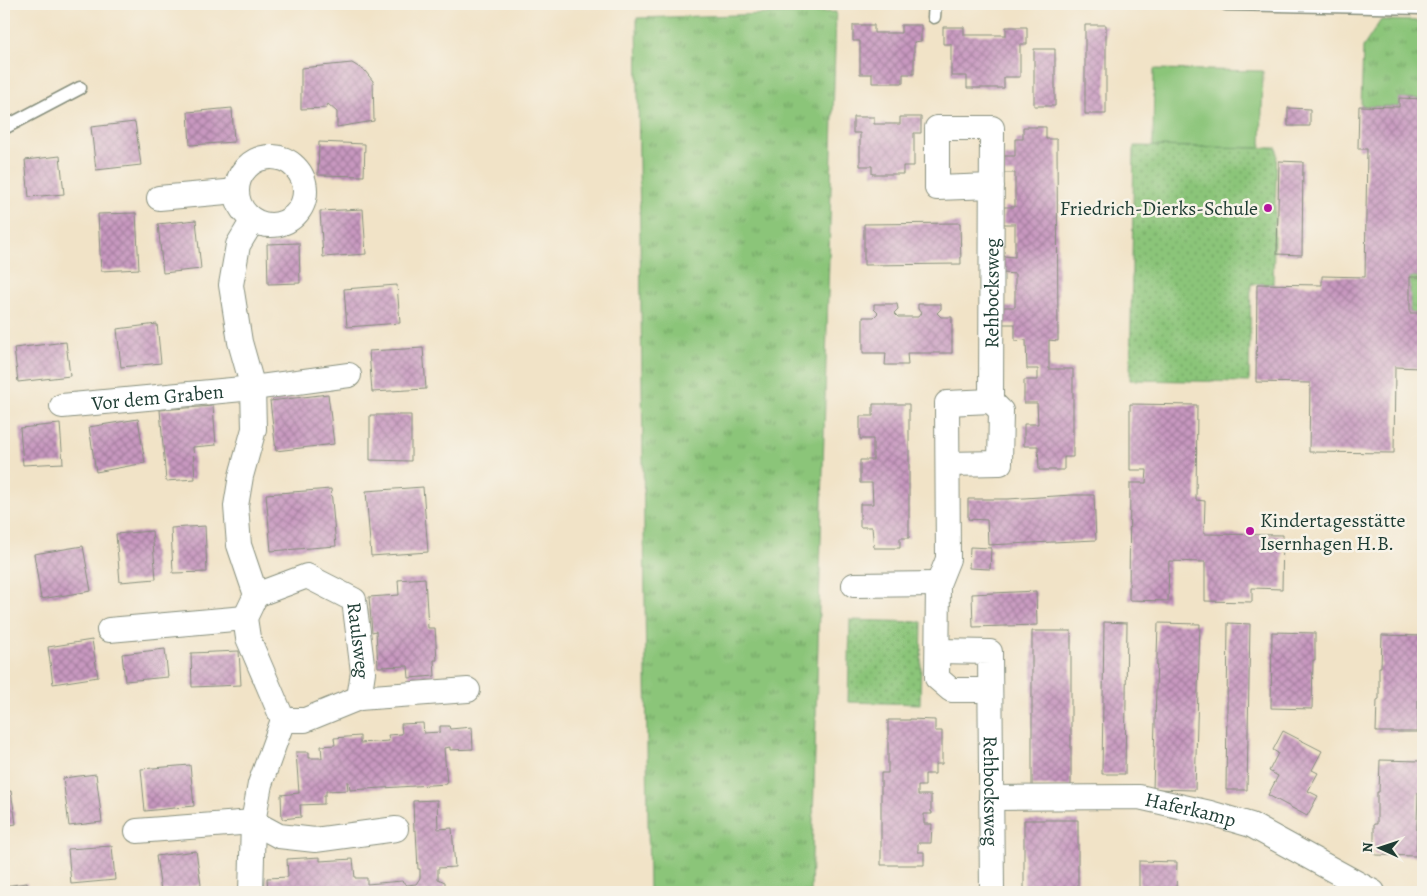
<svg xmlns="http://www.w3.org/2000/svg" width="1427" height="896" font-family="Alegreya,serif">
	<defs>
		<pattern id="grass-tufts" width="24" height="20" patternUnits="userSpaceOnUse" patternTransform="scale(1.25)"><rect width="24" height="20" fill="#8bc579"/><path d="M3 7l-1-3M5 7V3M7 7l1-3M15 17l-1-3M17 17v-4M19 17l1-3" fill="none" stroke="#71a164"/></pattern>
		<pattern id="park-dots" width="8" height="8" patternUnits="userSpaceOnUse" patternTransform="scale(1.25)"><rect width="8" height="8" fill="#8bc579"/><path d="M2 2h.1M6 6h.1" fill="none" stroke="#71a164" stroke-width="1.8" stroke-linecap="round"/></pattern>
		<pattern id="building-cross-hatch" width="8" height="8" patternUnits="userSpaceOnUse" patternTransform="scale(1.25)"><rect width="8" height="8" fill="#c898c0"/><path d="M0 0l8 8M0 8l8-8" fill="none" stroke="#a27d9d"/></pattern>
	</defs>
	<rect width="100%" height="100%" fill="#f7f3e8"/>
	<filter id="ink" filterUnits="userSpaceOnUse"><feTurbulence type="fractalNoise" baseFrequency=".02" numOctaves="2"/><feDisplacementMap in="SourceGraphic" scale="10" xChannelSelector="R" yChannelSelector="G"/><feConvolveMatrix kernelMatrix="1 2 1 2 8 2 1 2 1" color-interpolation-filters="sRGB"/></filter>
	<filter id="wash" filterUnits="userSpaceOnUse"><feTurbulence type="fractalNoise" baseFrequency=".0096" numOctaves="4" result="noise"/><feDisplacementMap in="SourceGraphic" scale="20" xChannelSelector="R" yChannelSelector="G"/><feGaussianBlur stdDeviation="1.12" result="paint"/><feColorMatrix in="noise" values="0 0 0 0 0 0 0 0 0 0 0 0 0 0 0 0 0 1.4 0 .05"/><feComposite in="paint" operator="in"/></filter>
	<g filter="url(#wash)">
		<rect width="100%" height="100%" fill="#f1e3c7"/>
		<path fill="url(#grass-tufts)" stroke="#558156" d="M 836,12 L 811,892 L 649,892 L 637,18 Z
			M 1381,20 L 1423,21 L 1423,99 L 1399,98 L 1399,107 L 1361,106 L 1363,47 Z
			M 1410,277 L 1423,277 L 1423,314 L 1410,313 Z"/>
		<path fill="url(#park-dots)" stroke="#558156" d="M 1134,146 L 1277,148 L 1273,284 L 1251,284 L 1249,382 L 1130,380 Z
			M 850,620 L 922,622 L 920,704 L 848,702 Z"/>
		<path fill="#8bc579" stroke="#558156" d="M 1154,69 L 1263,71 L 1261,148 L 1153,146 Z"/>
		<g id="blocks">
			<path fill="url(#building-cross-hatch)" d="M 853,25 L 874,25 L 874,33 L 901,33 L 901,25 L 921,25 L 921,41 L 914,42 L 914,74 L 903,74 L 903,83 L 872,83 L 872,74 L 860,74 L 860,41 L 853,41 Z
				M 1085,25 L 1106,25 L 1106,114 L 1085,114 Z
				M 943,27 L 964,27 L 964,35 L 1006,35 L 1006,27 L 1027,27 L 1027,44 L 1020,44 L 1020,77 L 1004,77 L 1004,88 L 967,88 L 967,76 L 951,76 L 951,44 L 943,44 Z
				M 1034,49 L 1055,49 L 1055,106 L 1034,106 Z
				M 352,63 L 365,71 L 373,81 L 374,121 L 337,127 L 337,112 L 328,104 L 326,108 L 301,109 L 301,68 Z
				M 1399,98 L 1423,99 L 1423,277 L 1410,277 L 1410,313 L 1421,313 L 1420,368 L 1395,367 L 1394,453 L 1309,452 L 1310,383 L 1256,382 L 1257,284 L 1322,285 L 1322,276 L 1365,277 L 1367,149 L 1358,149 L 1359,106 L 1399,107 Z
				M 232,108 L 234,142 L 190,145 L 188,112 Z
				M 1288,108 L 1310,109 L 1310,126 L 1288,126 Z
				M 853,117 L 874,117 L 874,124 L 900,124 L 900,117 L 921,117 L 921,133 L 914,133 L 914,166 L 903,166 L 903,174 L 872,174 L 872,166 L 860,166 L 860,133 L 853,133 Z
				M 135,122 L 141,165 L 96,170 L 91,127 Z
				M 1023,127 L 1046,127 L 1046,139 L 1057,139 L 1058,341 L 1049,340 L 1049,369 L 1073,369 L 1073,457 L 1064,457 L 1064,470 L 1039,470 L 1038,446 L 1024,446 L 1024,424 L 1038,424 L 1037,403 L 1024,403 L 1024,380 L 1038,380 L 1038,369 L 1027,369 L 1026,340 L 1015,341 L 1015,324 L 1003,324 L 1003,307 L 1015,307 L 1015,274 L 1003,273 L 1003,256 L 1015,257 L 1015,224 L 1003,224 L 1004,207 L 1015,207 L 1015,173 L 1004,173 L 1004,156 L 1015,156 L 1015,139 L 1023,139 Z
				M 319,142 L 365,144 L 364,176 L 318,175 Z
				M 60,156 L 64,194 L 29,197 L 25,160 Z
				M 1279,161 L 1303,162 L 1302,255 L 1277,254 Z
				M 363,209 L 366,254 L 323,257 L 320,211 Z
				M 136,213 L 139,269 L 101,271 L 98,214 Z
				M 196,220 L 201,269 L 163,273 L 158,224 Z
				M 960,223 L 961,264 L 864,265 L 864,224 Z
				M 299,243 L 300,283 L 268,284 L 267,244 Z
				M 397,285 L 400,323 L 347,327 L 344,289 Z
				M 874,304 L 897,304 L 898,309 L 894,313 L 898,317 L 918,317 L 921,313 L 918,309 L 918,304 L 941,304 L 941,309 L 937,313 L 941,317 L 952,317 L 952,353 L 907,353 L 908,365 L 885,365 L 886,353 L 863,353 L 863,317 L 874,317 L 878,313 L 874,309 Z
				M 157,324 L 161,363 L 121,367 L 117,329 Z
				M 66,342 L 70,376 L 18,382 L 14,348 Z
				M 423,348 L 426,389 L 372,392 L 369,351 Z
				M 328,394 L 334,444 L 276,451 L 270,401 Z
				M 873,404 L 909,404 L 909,538 L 900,538 L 900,548 L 874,548 L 872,527 L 860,527 L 860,504 L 873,504 L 872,483 L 860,483 L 860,460 L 873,460 L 873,439 L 860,439 L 860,416 L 873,416 Z
				M 1130,404 L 1197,405 L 1196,500 L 1205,501 L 1204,534 L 1283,535 L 1282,589 L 1252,588 L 1252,602 L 1205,601 L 1205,562 L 1169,561 L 1168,601 L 1129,600 L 1130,483 L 1146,483 L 1147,470 L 1130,470 Z
				M 213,406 L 216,445 L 193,447 L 195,479 L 166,481 L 160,410 Z
				M 370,415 L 411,415 L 411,461 L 370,460 Z
				M 138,419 L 145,463 L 96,472 L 89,427 Z
				M 60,424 L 63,463 L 23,465 L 20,428 Z
				M 423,487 L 428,552 L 371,556 L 366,491 Z
				M 331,489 L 336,546 L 271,551 L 266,494 Z
				M 1072,495 L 1094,495 L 1096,540 L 988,545 L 987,520 L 968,519 L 968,499 L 1008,499 Z
				M 205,526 L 207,572 L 173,573 L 171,528 Z
				M 152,531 L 156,579 L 120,582 L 116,534 Z
				M 83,546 L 91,591 L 41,599 L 34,554 Z
				M 970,547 L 991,548 L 990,569 L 969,568 Z
				M 425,578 L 428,628 L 435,628 L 437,660 L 434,660 L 435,676 L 409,678 L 408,666 L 378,667 L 376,631 L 372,632 L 369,597 L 399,595 L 398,580 Z
				M 1036,591 L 1037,625 L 973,627 L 972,594 Z
				M 1104,622 L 1127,623 L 1125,774 L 1102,774 Z
				M 1158,623 L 1200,624 L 1195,790 L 1153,789 Z
				M 1228,623 L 1250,624 L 1247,790 L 1226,790 Z
				M 1032,631 L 1071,631 L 1071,786 L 1032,786 Z
				M 1272,632 L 1315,633 L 1315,660 L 1313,660 L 1312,709 L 1271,708 Z
				M 1382,635 L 1423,636 L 1420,700 L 1418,700 L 1418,732 L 1376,732 L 1377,700 L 1379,699 L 1379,667 L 1381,667 Z
				M 92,640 L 98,677 L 53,684 L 48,647 Z
				M 165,649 L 168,677 L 125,681 L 122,654 Z
				M 239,651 L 241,685 L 192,687 L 191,653 Z
				M 910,719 L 935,720 L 935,731 L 942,731 L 942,764 L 935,764 L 935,774 L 925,774 L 925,786 L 918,786 L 918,795 L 931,795 L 931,812 L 932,812 L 932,814 L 924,814 L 924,824 L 932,824 L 931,843 L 918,843 L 918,852 L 924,852 L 924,865 L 881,865 L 881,773 L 888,773 L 888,720 L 910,720 Z
				M 423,723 L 424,733 L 440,732 L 440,726 L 449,726 L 450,729 L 472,727 L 473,749 L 450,750 L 450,747 L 444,748 L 447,784 L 350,790 L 349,782 L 347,782 L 348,790 L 326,791 L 326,795 L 324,795 L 324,804 L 300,805 L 301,817 L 282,819 L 281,795 L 299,793 L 296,752 L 309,752 L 309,758 L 322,758 L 321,746 L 335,745 L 334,738 L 360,736 L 360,743 L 389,741 L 388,735 L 402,734 L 401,724 Z
				M 1283,731 L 1322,751 L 1312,770 L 1318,773 L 1308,791 L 1318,796 L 1307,816 L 1268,795 L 1278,776 L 1269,771 L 1278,753 L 1273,750 Z
				M 1380,760 L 1421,761 L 1421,793 L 1418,792 L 1416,856 L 1376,855 L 1374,854 L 1374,824 L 1377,824 L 1377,792 L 1379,792 Z
				M 190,765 L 194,806 L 145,811 L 141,769 Z
				M 96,774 L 102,822 L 69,826 L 63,778 Z
				M 11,791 L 16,824 L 4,826 L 4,792 Z
				M 437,800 L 438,829 L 452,828 L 455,867 L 438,868 L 438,879 L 445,882 L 445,889 L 442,892 L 268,892 L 267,878 L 288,877 L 287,859 L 320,857 L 320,861 L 353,859 L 355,878 L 367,878 L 367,884 L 402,881 L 407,885 L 416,884 L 420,878 L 420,869 L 418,869 L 416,830 L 414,831 L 413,801 Z
				M 1024,820 L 1078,820 L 1078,892 L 1024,892 Z
				M 112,846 L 115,880 L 71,884 L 68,849 Z
				M 196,851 L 201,885 L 161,891 L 156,856 Z
				M 1139,861 L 1177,862 L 1176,892 L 1139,892 Z
				M 27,883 L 28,892 L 4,892 L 4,886 Z"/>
		</g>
	</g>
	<g filter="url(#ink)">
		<use href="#blocks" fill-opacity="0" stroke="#88907e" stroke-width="1"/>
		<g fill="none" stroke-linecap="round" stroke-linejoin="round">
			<g stroke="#88907e" stroke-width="15">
				<path id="service" d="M 1226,4 L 1423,8
					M 934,17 L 935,4
					M 4,128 L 80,88"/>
			</g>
			<g stroke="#88907e" stroke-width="26">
				<g id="minor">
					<circle cx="271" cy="191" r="34"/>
					<path d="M 159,198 L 237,191"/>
					<path d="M 253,220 L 238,245 L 231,285 L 240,342 L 253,388 L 254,429 L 241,476 L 236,506 L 239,545 L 256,595 L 245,618 L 248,638 L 283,720"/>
					<path id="s1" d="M 62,406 L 253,388 L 349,375"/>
					<path id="s2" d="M 948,464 L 1000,463 L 1001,411 L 991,401 L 992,128 L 937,128 L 937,188 L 992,186"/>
					<path d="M 854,585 L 938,584"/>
					<path id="s3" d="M 256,595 L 307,576 L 354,600 L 363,672 L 359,698"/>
					<path d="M 109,630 L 245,618"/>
					<path id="s4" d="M 938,651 L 990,652 L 992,892"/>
					<path d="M 990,690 L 951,690 L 937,678 L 938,584 L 948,559 L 947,403 L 991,401"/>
					<path d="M 283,720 L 305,720 L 359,698 L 468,690"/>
					<path id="s5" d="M 991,798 L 1139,797 L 1210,813 L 1251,825 L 1373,892"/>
					<path d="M 137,831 L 253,822 L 279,836 L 315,840 L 396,829"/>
					<path d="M 251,892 L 253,822 L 260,784 L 283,720"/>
				</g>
			</g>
			<use href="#service" stroke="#fff" stroke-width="12"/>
			<use href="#minor" stroke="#fff" stroke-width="24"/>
		</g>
	</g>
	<g fill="#b5179e" stroke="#f7f3e8" stroke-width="2">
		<circle cx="1268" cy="208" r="5"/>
		<circle cx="1250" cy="531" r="5"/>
	</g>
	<g text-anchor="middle" stroke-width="5" stroke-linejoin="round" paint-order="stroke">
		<g font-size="20" fill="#1f3d34" stroke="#f7f3e8" text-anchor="end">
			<text x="1258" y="215">Friedrich-Dierks-Schule</text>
			<text x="1260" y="527" text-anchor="start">Kindertagesstätte<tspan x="1260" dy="23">Isernhagen H.B.</tspan></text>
		</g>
		<g font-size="20" fill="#1f3d34" stroke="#f7f3e8">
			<text dy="7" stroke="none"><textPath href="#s2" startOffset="226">Rehbocksweg</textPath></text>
			<text dy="7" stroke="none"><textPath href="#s1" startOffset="96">Vor dem Graben</textPath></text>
			<text dy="7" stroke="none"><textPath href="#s3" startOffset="148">Raulsweg</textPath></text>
			<text dy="7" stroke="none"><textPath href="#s4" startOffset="191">Rehbocksweg</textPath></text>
			<text dy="7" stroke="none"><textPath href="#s5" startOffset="201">Haferkamp</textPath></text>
		</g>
	</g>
	<rect width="1427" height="896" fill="none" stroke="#f7f3e8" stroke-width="20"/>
	<g transform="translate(1380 848) rotate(273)" stroke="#f7f3e8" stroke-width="4" paint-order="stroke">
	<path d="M0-4L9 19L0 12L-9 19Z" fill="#1f3d34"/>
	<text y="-8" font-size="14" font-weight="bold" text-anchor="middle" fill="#1f3d34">N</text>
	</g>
</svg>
